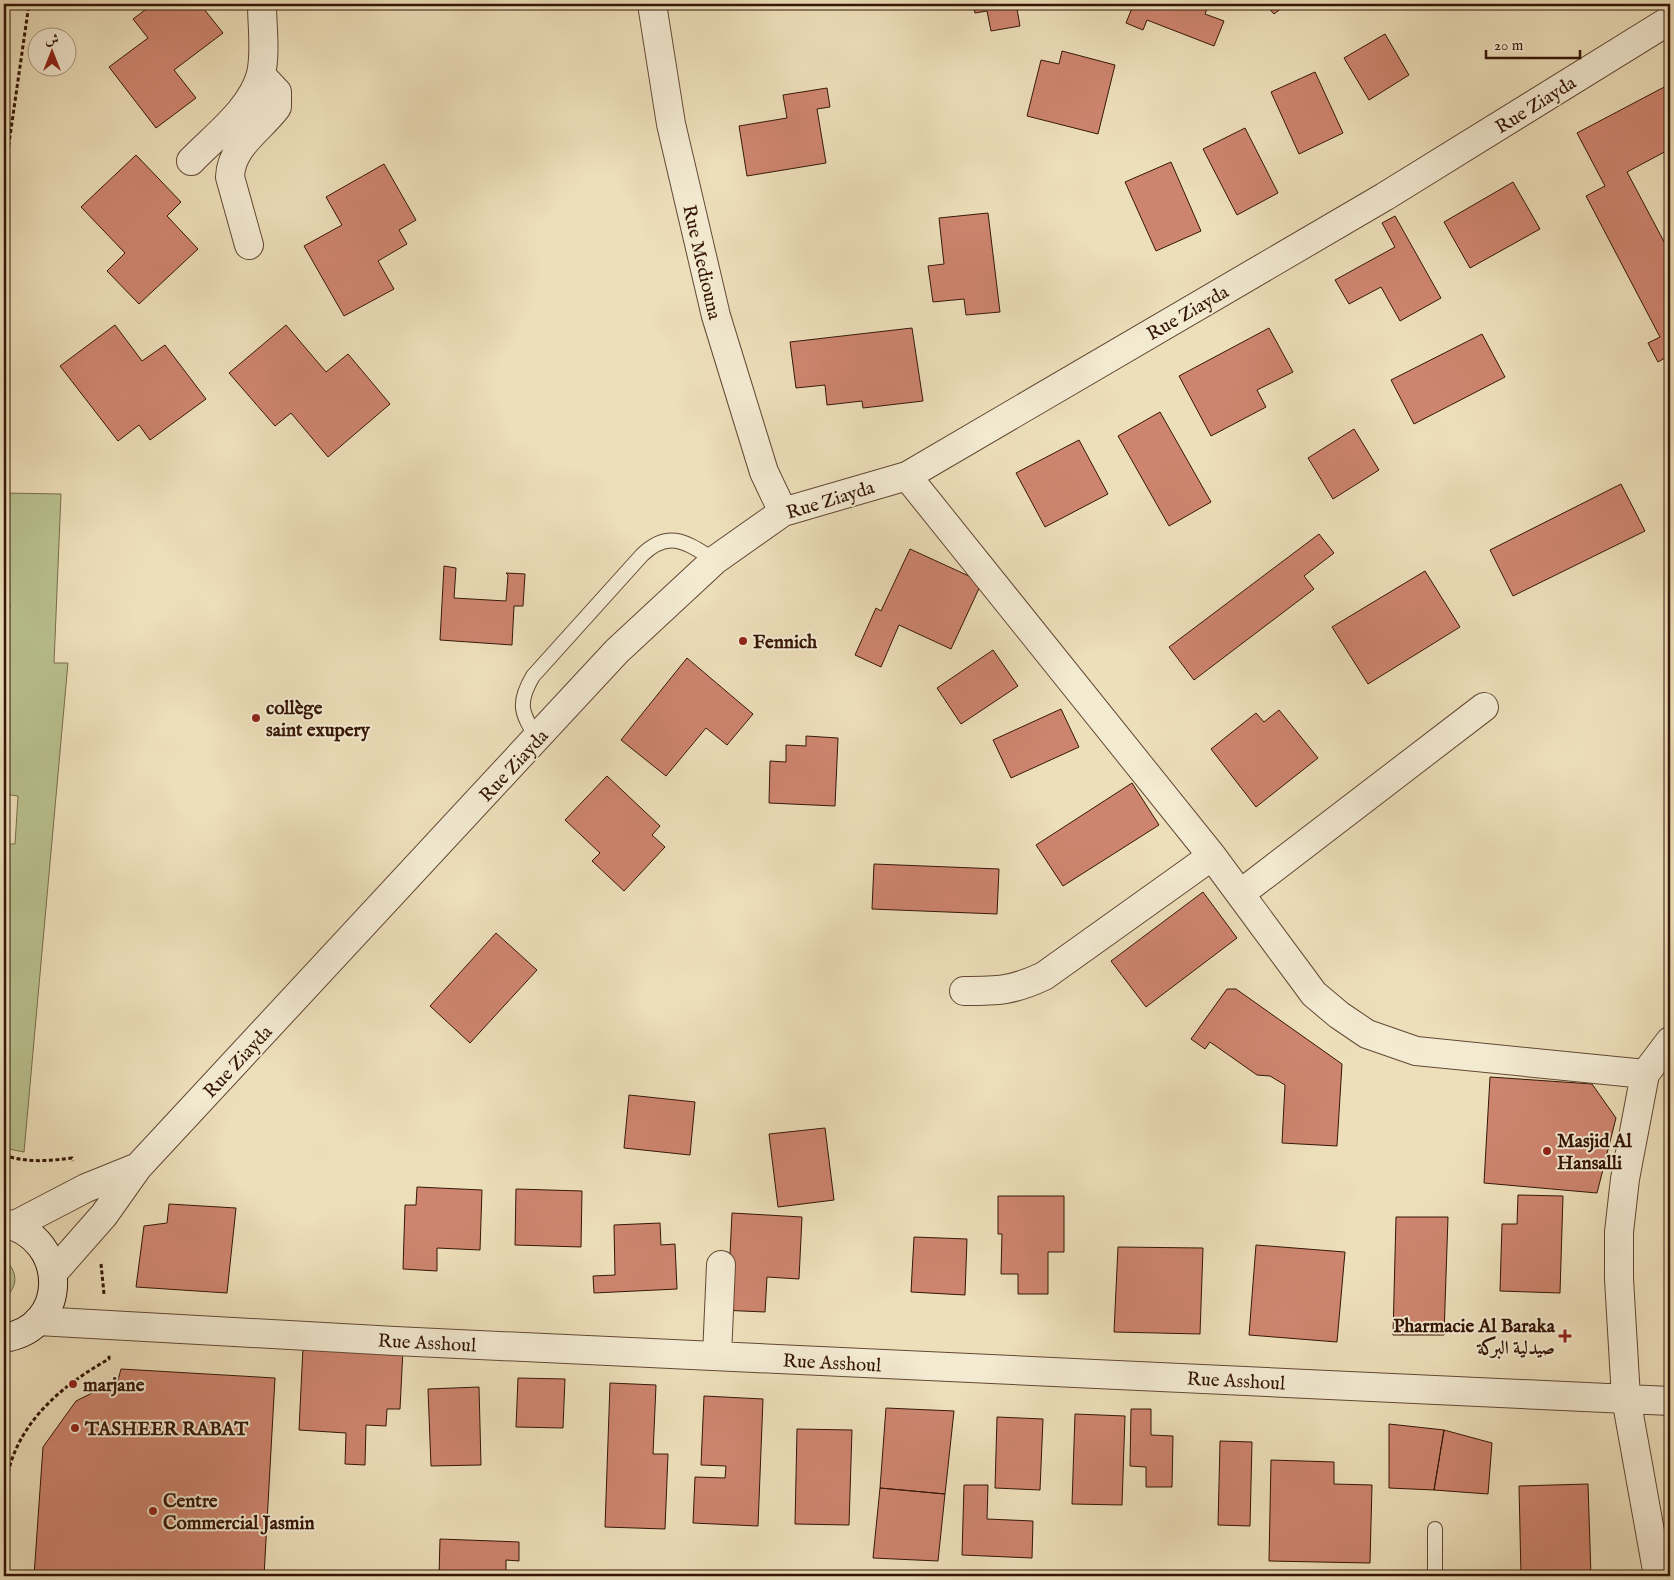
<svg xmlns="http://www.w3.org/2000/svg" width="1674" height="1580" font-family="'IM FELL English',Amiri,serif">
	<rect width="100%" height="100%" fill="#eddfba"/>
	<filter id="stains"><feTurbulence type="fractalNoise" baseFrequency=".004" numOctaves="4"/><feColorMatrix values="0 0 0 0 .2 0 0 0 0 .09 0 0 0 0 .02 0 0 0 .5 -.17"/></filter>
	<radialGradient id="worn" r=".72"><stop offset=".6" stop-color="#630" stop-opacity="0"/><stop offset="1" stop-color="#630" stop-opacity=".3"/></radialGradient>
	<path fill="#b9c18f" stroke="#776c4a" d="M 4,493 L 61,494 L 54,663 L 68,663 L 24,1152 L 4,1148 L 4,844 L 15,844 L 18,796 L 4,794 L 4,701 L 10,605 L 4,605 Z
		M 4,1259 C 19,1272 18,1287 4,1299 Z"/>
	<path fill="#ce856f" stroke="#351606" d="M 153,4 L 200,4 L 223,33 L 174,70 L 196,98 L 156,128 L 109,67 L 148,38 L 133,19 Z
		M 973,4 L 1036,4 L 1036,6 L 1017,9 L 1020,26 L 991,31 L 987,11 L 975,13 Z
		M 1122,4 L 1209,4 L 1205,14 L 1224,21 L 1214,46 L 1147,20 L 1143,30 L 1126,23 L 1132,8 Z
		M 1265,4 L 1287,4 L 1274,14 Z
		M 1385,34 L 1409,75 L 1369,100 L 1344,58 Z
		M 1062,51 L 1115,65 L 1098,134 L 1027,116 L 1041,60 L 1059,64 Z
		M 1315,72 L 1343,133 L 1299,154 L 1271,92 Z
		M 1670,84 L 1670,149 L 1627,172 L 1670,253 L 1670,355 L 1658,362 L 1648,343 L 1660,337 L 1586,196 L 1605,186 L 1577,133 Z
		M 827,88 L 830,107 L 817,109 L 826,163 L 747,176 L 739,126 L 787,118 L 783,95 Z
		M 1245,128 L 1278,193 L 1237,215 L 1203,149 Z
		M 136,155 L 181,202 L 167,216 L 198,249 L 139,304 L 107,271 L 125,253 L 81,207 Z
		M 1171,162 L 1201,231 L 1156,251 L 1125,182 Z
		M 384,164 L 416,220 L 399,230 L 407,244 L 378,261 L 394,289 L 344,316 L 304,246 L 342,225 L 326,197 Z
		M 1513,182 L 1540,229 L 1470,268 L 1444,222 Z
		M 988,213 L 1000,312 L 966,315 L 964,299 L 933,302 L 928,266 L 944,264 L 939,218 Z
		M 1395,216 L 1441,298 L 1400,321 L 1381,287 L 1349,304 L 1335,280 L 1395,247 L 1382,223 Z
		M 115,325 L 142,361 L 165,345 L 206,399 L 150,440 L 139,425 L 118,441 L 60,366 Z
		M 286,325 L 326,372 L 348,354 L 390,404 L 328,457 L 291,413 L 275,426 L 229,373 Z
		M 912,328 L 923,401 L 863,408 L 862,401 L 827,405 L 825,385 L 796,388 L 790,342 Z
		M 1269,328 L 1293,372 L 1257,390 L 1266,407 L 1211,436 L 1179,376 Z
		M 1482,334 L 1505,377 L 1414,424 L 1391,380 Z
		M 1160,412 L 1211,502 L 1169,526 L 1118,436 Z
		M 1354,429 L 1379,470 L 1333,499 L 1308,458 Z
		M 1079,440 L 1108,494 L 1045,527 L 1016,473 Z
		M 1621,484 L 1645,531 L 1513,596 L 1490,550 Z
		M 1319,534 L 1334,553 L 1304,576 L 1314,589 L 1194,680 L 1169,647 Z
		M 910,549 L 982,582 L 951,649 L 899,625 L 881,667 L 855,655 L 876,608 L 881,611 Z
		M 444,566 L 456,568 L 454,598 L 506,601 L 508,575 L 506,573 L 525,574 L 523,606 L 514,606 L 512,645 L 440,640 Z
		M 1425,571 L 1460,627 L 1368,684 L 1332,627 Z
		M 993,650 L 1018,686 L 961,724 L 937,688 Z
		M 687,658 L 753,714 L 727,745 L 706,728 L 666,776 L 621,740 Z
		M 1061,709 L 1079,747 L 1011,778 L 993,740 Z
		M 1279,710 L 1318,758 L 1256,807 L 1211,749 L 1256,713 L 1264,722 Z
		M 806,736 L 838,738 L 835,806 L 769,803 L 770,761 L 786,762 L 786,745 L 806,746 Z
		M 607,776 L 660,826 L 652,835 L 665,847 L 624,891 L 592,861 L 600,853 L 565,820 Z
		M 1132,783 L 1159,825 L 1063,886 L 1036,845 Z
		M 874,864 L 999,869 L 997,914 L 872,909 Z
		M 1203,892 L 1237,938 L 1146,1007 L 1111,961 Z
		M 496,933 L 537,970 L 470,1043 L 430,1006 Z
		M 1227,989 L 1236,989 L 1342,1064 L 1337,1146 L 1282,1143 L 1285,1085 L 1270,1076 L 1257,1075 L 1210,1042 L 1205,1049 L 1191,1039 Z
		M 1490,1077 L 1592,1084 L 1616,1118 L 1597,1193 L 1484,1183 Z
		M 629,1095 L 695,1102 L 690,1155 L 624,1148 Z
		M 825,1128 L 834,1200 L 778,1207 L 769,1134 Z
		M 417,1187 L 482,1190 L 480,1250 L 437,1248 L 437,1271 L 403,1269 L 405,1205 L 416,1205 Z
		M 516,1189 L 582,1191 L 581,1247 L 515,1245 Z
		M 1518,1195 L 1563,1196 L 1560,1293 L 1500,1291 L 1502,1224 L 1517,1224 Z
		M 998,1196 L 1064,1196 L 1064,1252 L 1048,1252 L 1048,1294 L 1018,1294 L 1018,1274 L 1001,1274 L 1002,1234 L 998,1234 Z
		M 169,1204 L 236,1208 L 227,1293 L 136,1287 L 144,1226 L 167,1223 Z
		M 732,1213 L 802,1217 L 799,1279 L 767,1277 L 765,1312 L 720,1310 L 729,1276 Z
		M 1396,1217 L 1448,1217 L 1444,1335 L 1393,1335 Z
		M 660,1223 L 661,1245 L 675,1244 L 677,1289 L 594,1293 L 593,1276 L 615,1275 L 614,1225 Z
		M 914,1237 L 967,1239 L 965,1295 L 911,1292 Z
		M 1256,1245 L 1345,1252 L 1337,1342 L 1249,1335 Z
		M 1118,1247 L 1203,1248 L 1200,1334 L 1114,1332 Z
		M 303,1347 L 403,1349 L 400,1409 L 387,1409 L 386,1426 L 366,1425 L 365,1465 L 345,1464 L 346,1433 L 299,1430 Z
		M 121,1369 L 275,1378 L 264,1576 L 34,1576 L 43,1447 L 76,1401 L 118,1380 Z
		M 518,1378 L 565,1379 L 563,1428 L 516,1427 Z
		M 610,1383 L 656,1385 L 653,1454 L 668,1454 L 665,1529 L 605,1527 Z
		M 479,1387 L 481,1465 L 431,1466 L 428,1389 Z
		M 704,1396 L 763,1399 L 758,1526 L 693,1523 L 695,1477 L 725,1478 L 726,1466 L 701,1465 Z
		M 886,1408 L 954,1411 L 945,1494 L 880,1488 Z
		M 1131,1409 L 1151,1409 L 1151,1435 L 1173,1436 L 1172,1487 L 1146,1487 L 1146,1467 L 1130,1466 Z
		M 1075,1414 L 1125,1416 L 1122,1505 L 1072,1504 Z
		M 997,1417 L 1043,1419 L 1040,1490 L 995,1488 Z
		M 1389,1424 L 1444,1430 L 1434,1490 L 1389,1488 Z
		M 797,1429 L 852,1430 L 849,1525 L 795,1524 Z
		M 1444,1430 L 1492,1443 L 1488,1494 L 1434,1490 Z
		M 1220,1441 L 1252,1442 L 1250,1526 L 1218,1525 Z
		M 1271,1460 L 1334,1462 L 1334,1484 L 1372,1485 L 1370,1563 L 1269,1561 Z
		M 1588,1484 L 1591,1576 L 1521,1576 L 1519,1486 Z
		M 964,1485 L 988,1485 L 987,1519 L 1033,1521 L 1032,1558 L 962,1555 Z
		M 880,1488 L 945,1494 L 938,1561 L 873,1558 Z
		M 440,1539 L 519,1542 L 519,1561 L 506,1560 L 506,1576 L 439,1576 Z"/>
	<g fill="none" stroke-linecap="round" stroke-linejoin="round">
		<g stroke="#634833" stroke-width="16">
			<path id="lane" d="M 537,738 C 521,713 517,703 533,676 L 642,555 C 670,528 688,544 715,560
				M 1435,1529 L 1435,1576"/>
		</g>
		<g stroke="#634833" stroke-width="30">
			<path id="street" d="M 652,4 L 671,124 L 716,316 L 764,472 L 783,512
				M 191,161 C 215,136 252,109 261,74 C 266,52 262,26 262,4
				M 249,245 L 230,177 C 231,146 260,130 277,107 L 277,92 L 261,75
				M 907,476 L 1212,856 L 1314,994 L 1339,1015 L 1367,1034 L 1416,1051 L 1645,1074
				M 1240,894 L 1484,707
				M 964,991 C 998,991 1012,991 1044,976 L 1212,856
				M 15,1225 L 86,1188 L 138,1167
				M 53,1273 L 104,1215 L 138,1167 L 617,651 L 715,560 L 783,512 L 907,476 L 1384,197 L 1670,20
				M 38,1321 L 395,1341 L 1670,1401
				M 717,1356 L 721,1265
				M 1658,1576 L 1626,1398 L 1619,1279 L 1619,1232 L 1625,1179 L 1645,1074 L 1670,1041"/>
		</g>
		<g stroke="#351606" stroke-width="30">
			<path id="secondary" d="M 4,1223 C 69,1238 70,1328 4,1338"/>
		</g>
		<path stroke="#351606" stroke-width="3" stroke-dasharray="4 2.5" stroke-linecap="butt" d="M 4,178 L 29,4
			M 4,620 L 4,636
			M 4,1155 C 26,1163 49,1161 72,1158 L 73,1161
			M 101,1264 L 104,1294
			M 4,1544 C 4,1527 3,1510 5,1494 C 9,1430 57,1388 109,1359 L 109,1355"/>
		<use href="#lane" stroke="#f3ead2" stroke-width="14"/>
		<use href="#street" stroke="#f3ead2" stroke-width="28"/>
		<use href="#secondary" stroke="#f3ead2" stroke-width="28"/>
	</g>
	<g fill="#8f2418" stroke="#f3ead2" stroke-width="2">
		<circle cx="743" cy="641" r="5"/>
		<circle cx="256" cy="718" r="5"/>
		<circle cx="1547" cy="1151" r="5"/>
		<path d="M1562.5 1328.5h5v5h5v5h-5v5h-5v-5h-5v-5h5z"/>
		<circle cx="73" cy="1384" r="5"/>
		<circle cx="75" cy="1428" r="5"/>
		<circle cx="153" cy="1511" r="5"/>
	</g>
	<g text-anchor="middle" stroke-width="4" stroke-linejoin="round" paint-order="stroke">
		<g font-size="19" fill="#351606" stroke="#f3ead2">
			<text transform="translate(1535 104) rotate(-32)" y="7">Rue Ziayda</text>
			<text transform="translate(703 262) rotate(77)" y="7">Rue Mediouna</text>
			<text transform="translate(1187 312) rotate(-30)" y="7">Rue Ziayda</text>
			<text transform="translate(830 499) rotate(-17)" y="7">Rue Ziayda</text>
			<text transform="translate(513 765) rotate(-47)" y="7">Rue Ziayda</text>
			<text transform="translate(237 1061) rotate(-47)" y="7">Rue Ziayda</text>
			<text transform="translate(427 1342) rotate(3)" y="7">Rue Asshoul</text>
			<text transform="translate(832 1362) rotate(3)" y="7">Rue Asshoul</text>
			<text transform="translate(1236 1380) rotate(3)" y="7">Rue Asshoul</text>
		</g>
		<g font-size="19" font-weight="bold" fill="#351606" stroke="#f3ead2" text-anchor="start">
			<text x="753" y="648">Fennich</text>
			<text x="266" y="714">collège<tspan x="266" dy="22">saint exupery</tspan></text>
			<text x="1557" y="1147">Masjid Al<tspan x="1557" dy="22">Hansalli</tspan></text>
			<text x="1555" y="1332" text-anchor="end">Pharmacie Al Baraka<tspan x="1555" dy="22">صيدلية البركة</tspan></text>
			<text x="83" y="1391">marjane</text>
			<text x="85" y="1435">TASHEER RABAT</text>
			<text x="163" y="1507">Centre<tspan x="163" dy="22">Commercial Jasmin</tspan></text>
		</g>
	</g>
	<rect width="1674" height="1580" fill="none" stroke="#eddfba" stroke-width="20"/>
	<rect x="5" y="5" width="1664" height="1570" fill="none" stroke="#351606" stroke-width="2.5"/>
	<rect x="10" y="10" width="1654" height="1560" fill="none" stroke="#351606"/>
	<g transform="translate(52 52)"><circle r="24" fill="#f3ead2" stroke="#a79580"/>
	<path d="M0-4L9 19L0 12L-9 19Z" fill="#8f2418"/>
	<text y="-8" font-size="14" font-weight="bold" text-anchor="middle" fill="#351606">ش</text>
	</g>
	<path d="M1486 50v8h94v-8" fill="none" stroke="#351606" stroke-width="2.5"/>
	<text x="1494" y="50" font-size="15" fill="#351606" stroke="#f3ead2" stroke-width="4" paint-order="stroke">20 m</text>
	<rect width="100%" height="100%" filter="url(#stains)"/>
	<rect width="100%" height="100%" fill="url(#worn)"/>
</svg>
